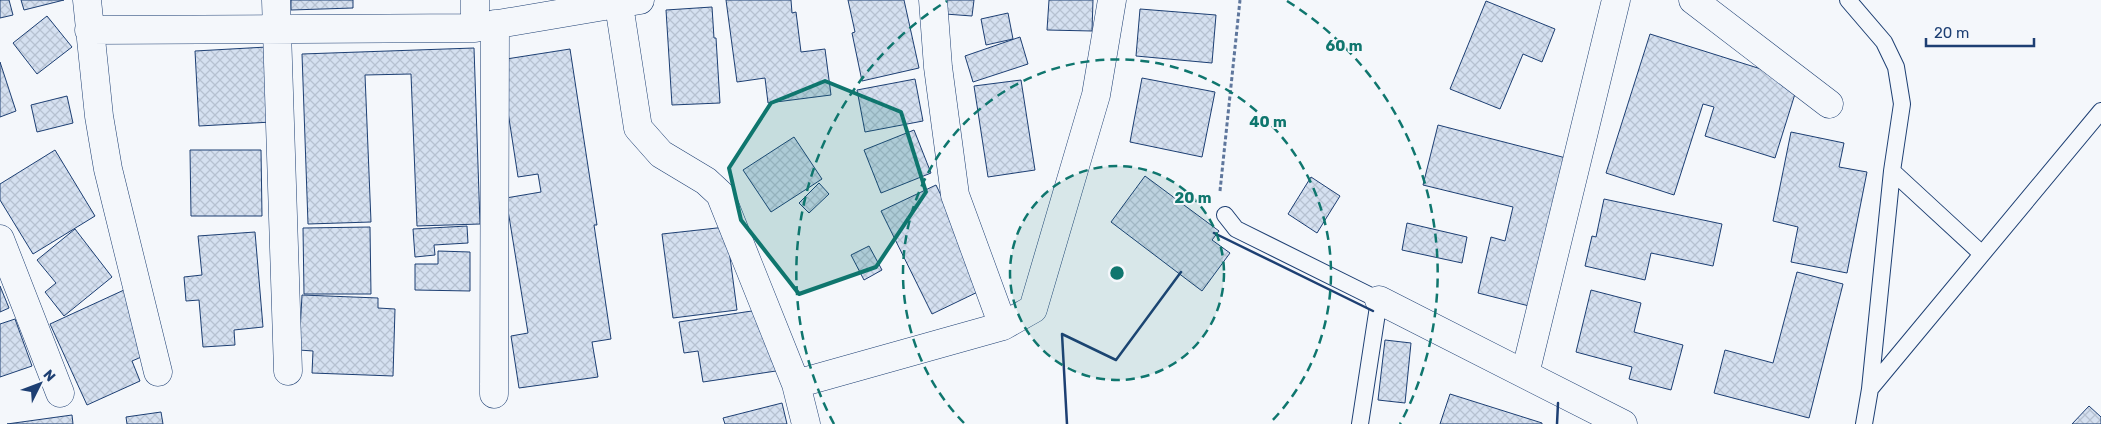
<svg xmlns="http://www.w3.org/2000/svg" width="2101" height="424" font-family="Rubik,sans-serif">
	<defs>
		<pattern id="building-cross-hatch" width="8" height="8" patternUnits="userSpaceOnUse" patternTransform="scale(1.25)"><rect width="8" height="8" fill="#d5e0f0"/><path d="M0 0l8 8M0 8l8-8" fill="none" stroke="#b6c1d1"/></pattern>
	</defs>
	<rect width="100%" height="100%" fill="#f4f7fb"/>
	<path fill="url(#building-cross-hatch)" stroke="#1d3f73" d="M 0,0 L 9,0 L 13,15 L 0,18 Z
		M 21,0 L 64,0 L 24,10 Z
		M 291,0 L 353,0 L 353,8 L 291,10 Z
		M 726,0 L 791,0 L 792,13 L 796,12 L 801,52 L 825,49 L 831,95 L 768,103 L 765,78 L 737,82 Z
		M 848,0 L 904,0 L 919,68 L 862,81 L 852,33 L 855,32 Z
		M 946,0 L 974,0 L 972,16 L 945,14 Z
		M 1049,0 L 1093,0 L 1092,31 L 1047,30 Z
		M 1486,1 L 1555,29 L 1542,62 L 1523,54 L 1500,109 L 1450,89 Z
		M 712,7 L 714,38 L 716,38 L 720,103 L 672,105 L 666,10 Z
		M 1140,9 L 1216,15 L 1212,63 L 1136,56 Z
		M 1008,13 L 1013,39 L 986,45 L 981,19 Z
		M 47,16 L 72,47 L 37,74 L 13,43 Z
		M 1650,34 L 1799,81 L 1775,158 L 1705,136 L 1714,107 L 1703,104 L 1674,195 L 1606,173 Z
		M 1020,37 L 1028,64 L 973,82 L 965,56 Z
		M 267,47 L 272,122 L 199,126 L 195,51 Z
		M 474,48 L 480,224 L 417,226 L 411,74 L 365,75 L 371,222 L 308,224 L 302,54 Z
		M 570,49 L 597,225 L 594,225 L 611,339 L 592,342 L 598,377 L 519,388 L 511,336 L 528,333 L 506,198 L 541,192 L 538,174 L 518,177 L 500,60 Z
		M 0,62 L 16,111 L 0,117 Z
		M 1142,78 L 1215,92 L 1202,157 L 1130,142 Z
		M 915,79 L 923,121 L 865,132 L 857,90 Z
		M 1021,80 L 1035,170 L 988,177 L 974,86 Z
		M 67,96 L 73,123 L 37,132 L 31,105 Z
		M 1438,125 L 1566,158 L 1529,306 L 1478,293 L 1491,237 L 1505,241 L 1513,207 L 1423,185 Z
		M 914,130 L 931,173 L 881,193 L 864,150 Z
		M 1791,132 L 1844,143 L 1839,167 L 1867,172 L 1847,273 L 1791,262 L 1798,227 L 1773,221 Z
		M 794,137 L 822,179 L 771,212 L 743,170 Z
		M 55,150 L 95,216 L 33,254 L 0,200 L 0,184 Z
		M 190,150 L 261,150 L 262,216 L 191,216 Z
		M 1145,176 L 1219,231 L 1212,240 L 1230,253 L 1202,291 L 1111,222 Z
		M 1311,177 L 1340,196 L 1317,233 L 1288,214 Z
		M 819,183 L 829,194 L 809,213 L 799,203 Z
		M 936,185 L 986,288 L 932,314 L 881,211 Z
		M 1604,199 L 1722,224 L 1713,266 L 1651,253 L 1645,280 L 1585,266 L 1592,236 L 1596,237 Z
		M 1407,223 L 1467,237 L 1462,263 L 1402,250 Z
		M 467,226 L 468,243 L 434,245 L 435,255 L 415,257 L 413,229 Z
		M 370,227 L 371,294 L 304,294 L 303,228 Z
		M 726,227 L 737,310 L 673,318 L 662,234 Z
		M 75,229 L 112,277 L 64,316 L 45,292 L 56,283 L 37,260 Z
		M 255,232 L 263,327 L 234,330 L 235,345 L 203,347 L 199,300 L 186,301 L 184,277 L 202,275 L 198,236 Z
		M 869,246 L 882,270 L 864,280 L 851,255 Z
		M 438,251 L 470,252 L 470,291 L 415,290 L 415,264 L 438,264 Z
		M 1797,272 L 1843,284 L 1809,418 L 1714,393 L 1725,350 L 1773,363 Z
		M 0,286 L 9,308 L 0,312 Z
		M 124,290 L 153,352 L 132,361 L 140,381 L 87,405 L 50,324 Z
		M 1591,290 L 1641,303 L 1634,332 L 1683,345 L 1671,390 L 1629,379 L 1632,367 L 1576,352 Z
		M 302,295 L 378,298 L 378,308 L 395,309 L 393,376 L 312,373 L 313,351 L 299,350 Z
		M 765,309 L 776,371 L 703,382 L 698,351 L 684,353 L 679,322 Z
		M 15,319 L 32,366 L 0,377 L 0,324 Z
		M 1385,340 L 1411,343 L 1405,403 L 1378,400 Z
		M 1450,394 L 1542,423 L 1542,424 L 1440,424 Z
		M 782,403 L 787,424 L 725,424 L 723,418 Z
		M 2089,406 L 2101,417 L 2101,424 L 2072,424 Z
		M 161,412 L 163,424 L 127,424 L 126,417 Z
		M 72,415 L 73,424 L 7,424 Z"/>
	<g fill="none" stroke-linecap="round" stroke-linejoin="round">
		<g stroke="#1d3f73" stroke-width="18">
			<path id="lane" d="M 1848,0 L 1884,42 L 1896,67 L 1902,104 L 1892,171 L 1870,389
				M 1892,171 L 1982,254
				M 1225,215 L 1236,229 L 1379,300 L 1360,424
				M 1864,424 L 1870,389 L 2101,111"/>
		</g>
		<g stroke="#1d3f73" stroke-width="29">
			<path id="street" d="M 87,0 L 99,116 L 108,169 L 158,372
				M 276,0 L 288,371
				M 933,0 L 938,67 L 955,195 L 1003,326
				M 1693,0 L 1829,104
				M 619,5 L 638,128 L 661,154 L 706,181 L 720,194 L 796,384 L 806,424
				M 475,28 L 475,0
				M 89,30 L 475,28 L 640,0
				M 0,239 L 60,393
				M 1379,300 L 1623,424
				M 1525,374 L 1616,0
				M 796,384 L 1003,326 L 1033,309 L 1096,95 L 1112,0
				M 494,394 L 495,24"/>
		</g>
		<path stroke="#5e769c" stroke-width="3" stroke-dasharray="4 2.5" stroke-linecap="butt" d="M 1220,191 L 1240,0"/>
		<use href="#lane" stroke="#f4f7fb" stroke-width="16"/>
		<use href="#street" stroke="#f4f7fb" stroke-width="28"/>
		<path stroke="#1d3f73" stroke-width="2.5" d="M 1214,233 L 1373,311
			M 1067,424 L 1062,334 L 1116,360 L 1181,272
			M 1557,424 L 1558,403"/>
	</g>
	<path fill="#0f766e" fill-opacity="0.2" stroke="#0f766e" stroke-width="4" stroke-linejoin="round" d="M 825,81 L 901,112 L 926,192 L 876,267 L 799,294 L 741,220 L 729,168 L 771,103 Z"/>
	<circle cx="1117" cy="273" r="107" fill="#0f766e" fill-opacity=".12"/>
	<g fill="none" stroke="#0f766e" stroke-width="2.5" stroke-dasharray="9 6">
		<circle cx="1117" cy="273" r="107"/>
		<path d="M964 423A214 214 0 1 1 1270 423"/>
		<path d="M834 424A321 321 0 0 1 947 1M1287 1A321 321 0 0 1 1400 424"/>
	</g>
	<circle cx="1117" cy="273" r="8" fill="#0f766e" stroke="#f4f7fb" stroke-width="2.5"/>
	<g font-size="15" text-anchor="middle" font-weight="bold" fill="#0f766e" stroke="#f4f7fb" stroke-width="4" stroke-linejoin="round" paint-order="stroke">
		<text x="1344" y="51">60 m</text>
		<text x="1268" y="127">40 m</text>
		<text x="1193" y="203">20 m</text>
	</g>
	<g transform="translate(40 384) rotate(48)" stroke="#f4f7fb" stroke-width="4" paint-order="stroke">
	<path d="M0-4L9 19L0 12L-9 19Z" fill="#1d3f73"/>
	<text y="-8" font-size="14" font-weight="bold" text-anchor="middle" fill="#1d3f73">N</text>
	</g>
	<path d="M1926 38v8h108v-8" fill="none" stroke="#1d3f73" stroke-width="2.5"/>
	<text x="1934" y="38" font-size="15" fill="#1d3f73" stroke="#f4f7fb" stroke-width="4" paint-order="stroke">20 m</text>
</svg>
